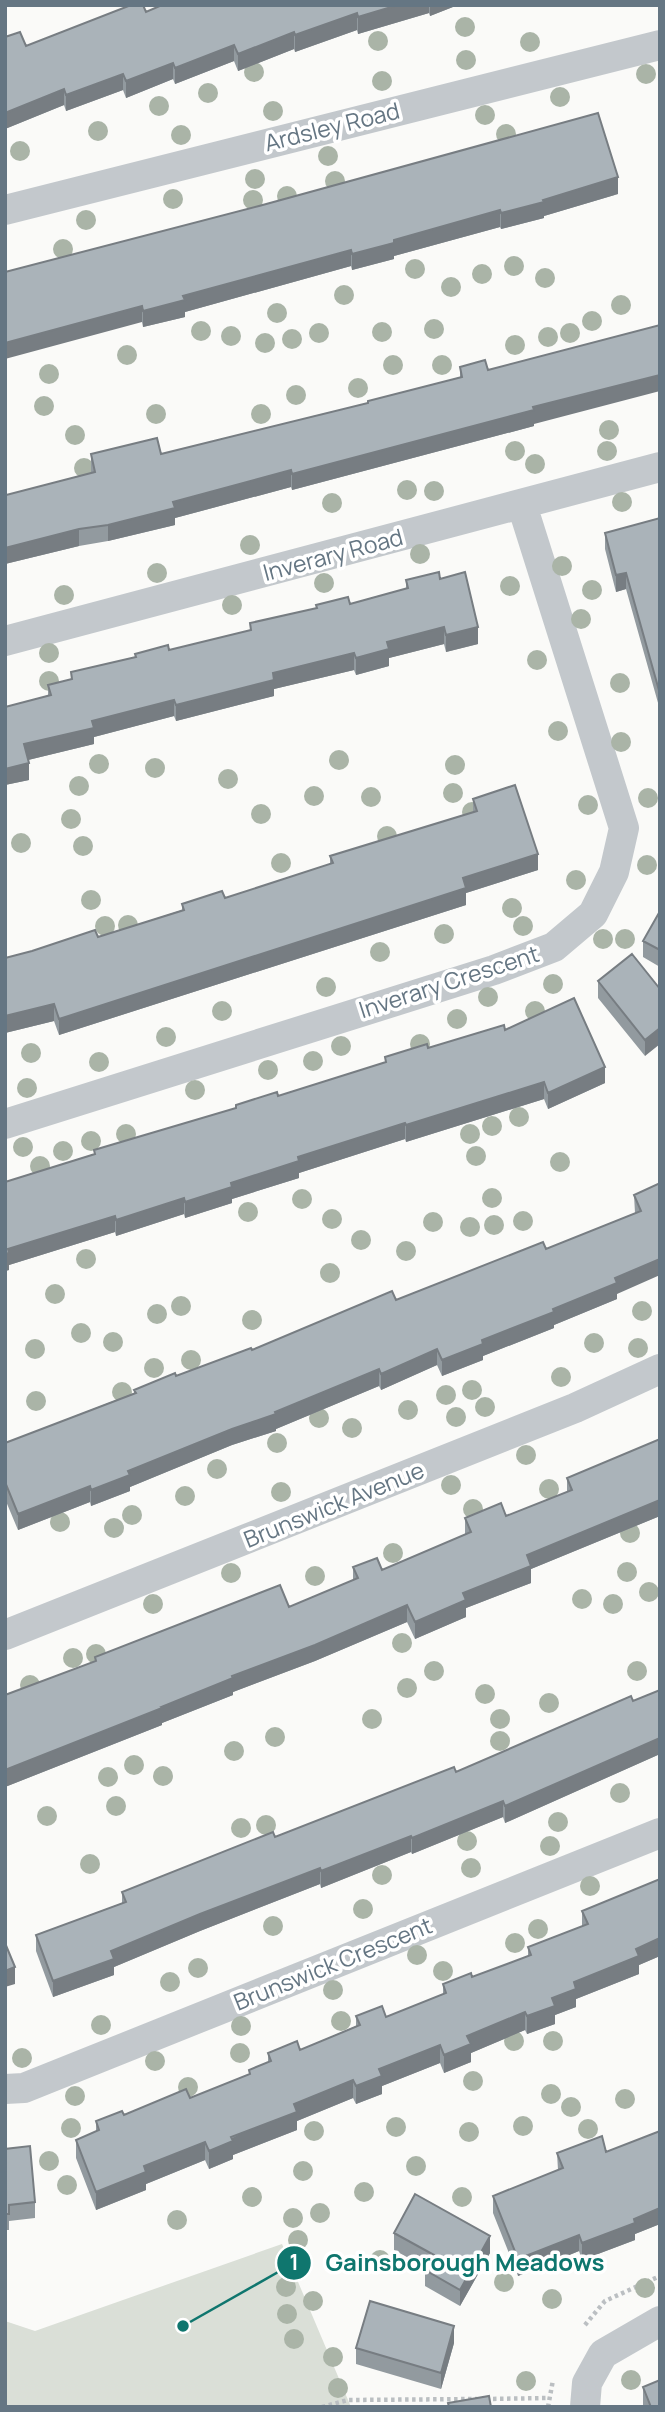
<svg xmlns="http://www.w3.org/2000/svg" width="665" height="2412" font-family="Manrope,sans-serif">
	<rect width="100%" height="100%" fill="#fafaf8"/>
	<path fill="#dadfd7" d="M 282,2244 L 351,2407 L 5,2407 L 5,2321 L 35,2331 Z"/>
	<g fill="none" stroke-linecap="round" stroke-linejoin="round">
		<path stroke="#bbbfc2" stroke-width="4.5" stroke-dasharray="3.5 3.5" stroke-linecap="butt" d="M 585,2325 L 605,2301 L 660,2276
			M 486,2399 L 548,2398
			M 322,2407 L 348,2400 L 477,2399
			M 548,2407 L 553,2380"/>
		<path stroke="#c3c8cc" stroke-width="30" d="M 5,210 L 660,45
			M 5,641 L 660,467
			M 5,1124 L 494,970 L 554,947 L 593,914 L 614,872 L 624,828 L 522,505
			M 5,1635 L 575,1408 L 660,1369
			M 5,2089 L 24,2088 L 660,1833
			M 585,2407 L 587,2383 L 603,2354 L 660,2321"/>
	</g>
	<g fill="#aab4a7">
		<circle cx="465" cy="27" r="10"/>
		<circle cx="378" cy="41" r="10"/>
		<circle cx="530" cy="42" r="10"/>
		<circle cx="466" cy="60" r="10"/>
		<circle cx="254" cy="72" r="10"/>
		<circle cx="646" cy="74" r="10"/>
		<circle cx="382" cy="81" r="10"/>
		<circle cx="208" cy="93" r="10"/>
		<circle cx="560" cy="97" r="10"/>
		<circle cx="159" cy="106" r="10"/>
		<circle cx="273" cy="111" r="10"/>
		<circle cx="485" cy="115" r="10"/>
		<circle cx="98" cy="131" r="10"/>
		<circle cx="506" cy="134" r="10"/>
		<circle cx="181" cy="135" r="10"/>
		<circle cx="20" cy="151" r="10"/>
		<circle cx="328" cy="156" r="10"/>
		<circle cx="255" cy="179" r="10"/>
		<circle cx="335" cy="181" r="10"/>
		<circle cx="287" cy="196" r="10"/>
		<circle cx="173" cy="199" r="10"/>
		<circle cx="253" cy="200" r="10"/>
		<circle cx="86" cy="220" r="10"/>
		<circle cx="63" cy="249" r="10"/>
		<circle cx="514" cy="266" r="10"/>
		<circle cx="415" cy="269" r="10"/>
		<circle cx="482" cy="274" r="10"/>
		<circle cx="545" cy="278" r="10"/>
		<circle cx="451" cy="287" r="10"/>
		<circle cx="344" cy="295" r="10"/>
		<circle cx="621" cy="305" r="10"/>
		<circle cx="277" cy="313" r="10"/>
		<circle cx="592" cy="321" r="10"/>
		<circle cx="434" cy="329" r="10"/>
		<circle cx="201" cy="331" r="10"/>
		<circle cx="382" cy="332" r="10"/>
		<circle cx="319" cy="333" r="10"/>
		<circle cx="570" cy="333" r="10"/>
		<circle cx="231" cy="336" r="10"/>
		<circle cx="548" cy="337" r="10"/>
		<circle cx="292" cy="339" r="10"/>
		<circle cx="265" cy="343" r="10"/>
		<circle cx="515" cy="345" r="10"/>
		<circle cx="127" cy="355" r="10"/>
		<circle cx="393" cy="365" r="10"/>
		<circle cx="442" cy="365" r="10"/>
		<circle cx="49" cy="374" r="10"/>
		<circle cx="358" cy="388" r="10"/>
		<circle cx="296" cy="395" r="10"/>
		<circle cx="44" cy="406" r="10"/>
		<circle cx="156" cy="414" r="10"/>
		<circle cx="261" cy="414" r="10"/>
		<circle cx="609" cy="430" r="10"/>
		<circle cx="75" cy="435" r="10"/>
		<circle cx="515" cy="451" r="10"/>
		<circle cx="607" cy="451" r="10"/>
		<circle cx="535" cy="464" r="10"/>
		<circle cx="84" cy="468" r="10"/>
		<circle cx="407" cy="490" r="10"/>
		<circle cx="434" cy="491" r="10"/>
		<circle cx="622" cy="502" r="10"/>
		<circle cx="332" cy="503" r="10"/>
		<circle cx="250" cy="545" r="10"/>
		<circle cx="420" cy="554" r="10"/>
		<circle cx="562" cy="566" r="10"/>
		<circle cx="157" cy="573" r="10"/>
		<circle cx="324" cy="583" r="10"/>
		<circle cx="510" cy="586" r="10"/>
		<circle cx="592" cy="590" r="10"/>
		<circle cx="64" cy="595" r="10"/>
		<circle cx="232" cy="605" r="10"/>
		<circle cx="581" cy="619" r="10"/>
		<circle cx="49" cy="653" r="10"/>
		<circle cx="537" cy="660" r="10"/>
		<circle cx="49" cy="681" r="10"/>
		<circle cx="620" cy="683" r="10"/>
		<circle cx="558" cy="731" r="10"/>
		<circle cx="621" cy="742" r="10"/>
		<circle cx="339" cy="760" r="10"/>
		<circle cx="99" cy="764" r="10"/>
		<circle cx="455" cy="765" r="10"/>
		<circle cx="155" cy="768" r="10"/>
		<circle cx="228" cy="779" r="10"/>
		<circle cx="79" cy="786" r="10"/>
		<circle cx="453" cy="793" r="10"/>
		<circle cx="314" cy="796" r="10"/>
		<circle cx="371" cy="797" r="10"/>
		<circle cx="648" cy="798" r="10"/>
		<circle cx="588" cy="805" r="10"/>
		<circle cx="472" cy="812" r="10"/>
		<circle cx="261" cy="814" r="10"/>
		<circle cx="71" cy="819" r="10"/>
		<circle cx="387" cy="836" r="10"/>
		<circle cx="21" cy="843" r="10"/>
		<circle cx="83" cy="846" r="10"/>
		<circle cx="281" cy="863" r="10"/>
		<circle cx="647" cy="865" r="10"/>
		<circle cx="576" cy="880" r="10"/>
		<circle cx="91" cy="900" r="10"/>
		<circle cx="512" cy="908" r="10"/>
		<circle cx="128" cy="925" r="10"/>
		<circle cx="105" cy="926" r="10"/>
		<circle cx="523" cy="926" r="10"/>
		<circle cx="444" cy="934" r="10"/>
		<circle cx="603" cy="939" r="10"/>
		<circle cx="625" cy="939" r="10"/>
		<circle cx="380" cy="952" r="10"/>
		<circle cx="553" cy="984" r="10"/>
		<circle cx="326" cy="987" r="10"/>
		<circle cx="488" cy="997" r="10"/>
		<circle cx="222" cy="1011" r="10"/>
		<circle cx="535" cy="1011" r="10"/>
		<circle cx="457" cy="1019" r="10"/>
		<circle cx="166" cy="1037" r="10"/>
		<circle cx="420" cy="1044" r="10"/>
		<circle cx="341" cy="1046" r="10"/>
		<circle cx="31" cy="1053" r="10"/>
		<circle cx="313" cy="1061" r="10"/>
		<circle cx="99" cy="1062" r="10"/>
		<circle cx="268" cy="1070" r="10"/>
		<circle cx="27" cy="1088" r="10"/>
		<circle cx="195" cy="1090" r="10"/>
		<circle cx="519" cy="1117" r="10"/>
		<circle cx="492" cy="1126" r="10"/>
		<circle cx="126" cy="1134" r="10"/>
		<circle cx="470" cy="1134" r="10"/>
		<circle cx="91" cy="1141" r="10"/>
		<circle cx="23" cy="1147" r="10"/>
		<circle cx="63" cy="1151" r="10"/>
		<circle cx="476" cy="1156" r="10"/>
		<circle cx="560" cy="1162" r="10"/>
		<circle cx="40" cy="1166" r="10"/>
		<circle cx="492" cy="1198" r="10"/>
		<circle cx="302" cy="1199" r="10"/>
		<circle cx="248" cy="1212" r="10"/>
		<circle cx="332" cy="1219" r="10"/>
		<circle cx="523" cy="1221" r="10"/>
		<circle cx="433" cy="1222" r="10"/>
		<circle cx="494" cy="1225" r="10"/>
		<circle cx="470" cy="1227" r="10"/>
		<circle cx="361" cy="1240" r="10"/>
		<circle cx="406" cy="1251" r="10"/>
		<circle cx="86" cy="1259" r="10"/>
		<circle cx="330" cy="1273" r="10"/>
		<circle cx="55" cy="1294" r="10"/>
		<circle cx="181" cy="1306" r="10"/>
		<circle cx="642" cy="1311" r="10"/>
		<circle cx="157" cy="1314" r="10"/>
		<circle cx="252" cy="1320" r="10"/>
		<circle cx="81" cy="1333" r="10"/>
		<circle cx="113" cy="1342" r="10"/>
		<circle cx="594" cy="1343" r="10"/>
		<circle cx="638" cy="1348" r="10"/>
		<circle cx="35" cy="1349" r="10"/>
		<circle cx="191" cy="1360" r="10"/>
		<circle cx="154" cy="1368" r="10"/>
		<circle cx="561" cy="1377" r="10"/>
		<circle cx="472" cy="1390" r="10"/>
		<circle cx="122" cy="1392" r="10"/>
		<circle cx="446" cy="1395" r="10"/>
		<circle cx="36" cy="1401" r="10"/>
		<circle cx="485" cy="1407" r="10"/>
		<circle cx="408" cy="1410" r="10"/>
		<circle cx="456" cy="1417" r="10"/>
		<circle cx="319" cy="1418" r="10"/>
		<circle cx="352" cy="1428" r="10"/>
		<circle cx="277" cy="1443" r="10"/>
		<circle cx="526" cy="1455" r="10"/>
		<circle cx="217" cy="1469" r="10"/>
		<circle cx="451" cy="1485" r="10"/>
		<circle cx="549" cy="1489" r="10"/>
		<circle cx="281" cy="1492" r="10"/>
		<circle cx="185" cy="1496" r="10"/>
		<circle cx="473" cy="1509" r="10"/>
		<circle cx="132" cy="1515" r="10"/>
		<circle cx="60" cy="1522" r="10"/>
		<circle cx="114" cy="1528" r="10"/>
		<circle cx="630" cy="1533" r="10"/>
		<circle cx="393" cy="1553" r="10"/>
		<circle cx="627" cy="1572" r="10"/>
		<circle cx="231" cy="1573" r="10"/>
		<circle cx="315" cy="1576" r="10"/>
		<circle cx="649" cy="1592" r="10"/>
		<circle cx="582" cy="1599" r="10"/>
		<circle cx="153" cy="1604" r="10"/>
		<circle cx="613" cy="1604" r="10"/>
		<circle cx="402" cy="1643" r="10"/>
		<circle cx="96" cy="1654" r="10"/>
		<circle cx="73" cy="1658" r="10"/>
		<circle cx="434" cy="1671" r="10"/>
		<circle cx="637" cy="1671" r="10"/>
		<circle cx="30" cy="1685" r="10"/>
		<circle cx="407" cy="1688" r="10"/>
		<circle cx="485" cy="1694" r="10"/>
		<circle cx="549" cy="1703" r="10"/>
		<circle cx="372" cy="1719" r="10"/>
		<circle cx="500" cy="1719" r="10"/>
		<circle cx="275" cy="1737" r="10"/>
		<circle cx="500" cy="1741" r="10"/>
		<circle cx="234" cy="1751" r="10"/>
		<circle cx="134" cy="1765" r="10"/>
		<circle cx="163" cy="1776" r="10"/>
		<circle cx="108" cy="1777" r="10"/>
		<circle cx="620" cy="1793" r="10"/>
		<circle cx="116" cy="1806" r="10"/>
		<circle cx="47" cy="1816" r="10"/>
		<circle cx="558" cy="1822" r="10"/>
		<circle cx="266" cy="1825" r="10"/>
		<circle cx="241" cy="1828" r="10"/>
		<circle cx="467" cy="1841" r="10"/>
		<circle cx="550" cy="1846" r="10"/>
		<circle cx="90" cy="1864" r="10"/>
		<circle cx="471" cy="1868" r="10"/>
		<circle cx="382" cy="1875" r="10"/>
		<circle cx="590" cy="1886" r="10"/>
		<circle cx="363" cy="1909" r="10"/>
		<circle cx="273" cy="1926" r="10"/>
		<circle cx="538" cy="1929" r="10"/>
		<circle cx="515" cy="1943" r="10"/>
		<circle cx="417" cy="1955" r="10"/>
		<circle cx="198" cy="1968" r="10"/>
		<circle cx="443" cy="1971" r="10"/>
		<circle cx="170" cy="1982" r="10"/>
		<circle cx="333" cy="1990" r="10"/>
		<circle cx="341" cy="2021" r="10"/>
		<circle cx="101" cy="2025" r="10"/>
		<circle cx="241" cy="2026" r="10"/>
		<circle cx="514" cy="2041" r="10"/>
		<circle cx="553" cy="2041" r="10"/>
		<circle cx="240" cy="2053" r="10"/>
		<circle cx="22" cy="2058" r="10"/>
		<circle cx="155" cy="2061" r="10"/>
		<circle cx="473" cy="2081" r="10"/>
		<circle cx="188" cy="2087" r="10"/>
		<circle cx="551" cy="2094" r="10"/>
		<circle cx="75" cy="2096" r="10"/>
		<circle cx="625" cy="2099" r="10"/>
		<circle cx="571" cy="2107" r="10"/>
		<circle cx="523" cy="2126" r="10"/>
		<circle cx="396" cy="2127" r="10"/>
		<circle cx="71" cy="2128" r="10"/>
		<circle cx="588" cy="2129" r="10"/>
		<circle cx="314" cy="2131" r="10"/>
		<circle cx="469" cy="2132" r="10"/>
		<circle cx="49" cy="2161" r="10"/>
		<circle cx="416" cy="2166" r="10"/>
		<circle cx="303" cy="2171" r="10"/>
		<circle cx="67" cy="2185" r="10"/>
		<circle cx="364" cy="2192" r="10"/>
		<circle cx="252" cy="2197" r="10"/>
		<circle cx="462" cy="2197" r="10"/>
		<circle cx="320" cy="2213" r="10"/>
		<circle cx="293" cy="2218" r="10"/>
		<circle cx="177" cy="2220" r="10"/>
		<circle cx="298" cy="2240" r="10"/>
		<circle cx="380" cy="2260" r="10"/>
		<circle cx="504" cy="2282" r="10"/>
		<circle cx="286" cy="2287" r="10"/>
		<circle cx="645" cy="2288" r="10"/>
		<circle cx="552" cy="2299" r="10"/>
		<circle cx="313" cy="2301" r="10"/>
		<circle cx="287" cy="2314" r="10"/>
		<circle cx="294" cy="2339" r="10"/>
		<circle cx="333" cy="2357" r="10"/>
		<circle cx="631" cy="2380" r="10"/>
		<circle cx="526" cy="2381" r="10"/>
		<circle cx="338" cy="2388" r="10"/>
	</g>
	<path fill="#929a9f" d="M 162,5 L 458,5 L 430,16 L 429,13 L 358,34 L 357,30 L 295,52 L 294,49 L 238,71 L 234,61 L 175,84 L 173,79 L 126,98 L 123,90 L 66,111 L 64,105 L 5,129 L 5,37 L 26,46 L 146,12 Z
		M 618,194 L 544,216 L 544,218 L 501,229 L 500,227 L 394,256 L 394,259 L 352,270 L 351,266 L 185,312 L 185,317 L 143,327 L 142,322 L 5,272 Z
		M 460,367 L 488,370 L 534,424 L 534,426 L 292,490 L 291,487 L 175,518 L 175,525 L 108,541 L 79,546 L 5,564 L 91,473 L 91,454 L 161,454 L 368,403 L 460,377 Z
		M 660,518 L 660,710 L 626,589 L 616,592 L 605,549 L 605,533 Z
		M 440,579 L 478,644 L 446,652 L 444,644 L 389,658 L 389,666 L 356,675 L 354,670 L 274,689 L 274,696 L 176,721 L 174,716 L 94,737 L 94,744 L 28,760 L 29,780 L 5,785 L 48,696 L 48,685 L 71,679 L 71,672 L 135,657 L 135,654 L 169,650 L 250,630 L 250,623 L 316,608 L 316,605 L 350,604 L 406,589 L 406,580 Z
		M 473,799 L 538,870 L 466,893 L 466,905 L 59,1035 L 54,1021 L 5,1033 L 98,937 L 182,910 L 182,904 L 225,898 L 330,864 L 330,856 L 473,812 Z
		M 660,911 L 660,967 L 643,957 L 643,941 Z
		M 598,981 L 660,989 L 645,1056 L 598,998 Z
		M 505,1030 L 605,1083 L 548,1109 L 544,1099 L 406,1142 L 405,1139 L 299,1173 L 299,1178 L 232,1199 L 232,1203 L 185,1218 L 184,1214 L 116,1236 L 115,1232 L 9,1265 L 9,1270 L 5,1271 L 5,1182 L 94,1154 L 94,1150 L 236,1108 L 236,1105 L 278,1096 L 385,1063 L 385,1057 Z
		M 660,1183 L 617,1294 L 617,1299 L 554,1325 L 554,1328 L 483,1356 L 483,1360 L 442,1376 L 437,1365 L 381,1390 L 379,1386 L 276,1429 L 276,1431 L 232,1445 L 130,1487 L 130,1491 L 91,1506 L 90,1502 L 18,1530 L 5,1499 L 5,1443 L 134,1393 L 134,1390 L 176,1376 L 546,1249 L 635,1213 L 634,1195 Z
		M 660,1439 L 660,1516 L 531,1569 L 531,1583 L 466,1608 L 466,1617 L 415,1639 L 407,1622 L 315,1661 L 233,1692 L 233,1695 L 162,1723 L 162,1725 L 5,1787 L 5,1695 L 95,1662 L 95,1657 L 289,1607 L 353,1580 L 353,1567 L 382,1570 L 465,1535 L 465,1518 L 506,1516 L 567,1492 L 567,1478 Z
		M 660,1690 L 660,1754 L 505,1823 L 503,1817 L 412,1854 L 411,1852 L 321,1888 L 320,1884 L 200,1931 L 114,1967 L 114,1975 L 53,1997 L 36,1951 L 36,1935 L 122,1903 L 122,1892 L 456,1772 L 633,1701 Z
		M 660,1879 L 660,1956 L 639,1965 L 639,1974 L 576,1999 L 576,2007 L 555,2015 L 555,2024 L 527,2034 L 525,2030 L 471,2053 L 471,2062 L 444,2073 L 440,2063 L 382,2086 L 382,2094 L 356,2104 L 353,2098 L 297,2121 L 297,2130 L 233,2155 L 233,2159 L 209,2169 L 205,2160 L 146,2184 L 146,2190 L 96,2210 L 76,2158 L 76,2140 L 96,2132 L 96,2121 L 190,2098 L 249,2074 L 249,2070 L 268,2062 L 268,2053 L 300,2050 L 356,2026 L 356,2016 L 386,2017 L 443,1994 L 443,1984 L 472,1977 L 528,1956 L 528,1947 L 582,1926 L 582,1911 Z
		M 660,2131 L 660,2224 L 635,2234 L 635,2240 L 582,2260 L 579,2251 L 518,2276 L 493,2213 L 493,2196 L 558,2170 L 557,2153 L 606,2152 Z
		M 5,2149 L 35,2202 L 35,2218 L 9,2221 L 9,2230 L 5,2230 Z
		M 394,2233 L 490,2253 L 460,2306 L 425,2286 L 425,2270 L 427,2268 L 394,2250 Z
		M 454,2343 L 441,2389 L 356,2364 L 356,2348 Z
		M 643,2387 L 660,2407 L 643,2407 Z"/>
	<path fill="#777d82" d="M 398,5 L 429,5 L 429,13 L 358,34 L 358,17 Z
		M 430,5 L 458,5 L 430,16 Z
		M 357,13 L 357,30 L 295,52 L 295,35 Z
		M 294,32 L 294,49 L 238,71 L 238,54 Z
		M 234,45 L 234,61 L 175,84 L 175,68 Z
		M 173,63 L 173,79 L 126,98 L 126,81 Z
		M 123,74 L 123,90 L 66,111 L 66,95 Z
		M 64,89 L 64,105 L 5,129 L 5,113 Z
		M 618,177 L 618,194 L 544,216 L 544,218 L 501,229 L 501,213 Z
		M 500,210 L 500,227 L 394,256 L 394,259 L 352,270 L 352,254 L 394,240 Z
		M 351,250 L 351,266 L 185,312 L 185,317 L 143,327 L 143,311 L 183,296 Z
		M 142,306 L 142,322 L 5,359 L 5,343 Z
		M 660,375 L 660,391 L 534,424 L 534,426 L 292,490 L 292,474 L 533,407 Z
		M 291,470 L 291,487 L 175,518 L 175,525 L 108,541 L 108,525 L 173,502 Z
		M 79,529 L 79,546 L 5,564 L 5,548 Z
		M 626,573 L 626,589 L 616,592 L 616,575 Z
		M 444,627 L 444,644 L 389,658 L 389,666 L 356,675 L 356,658 L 387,642 Z
		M 478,627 L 478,644 L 446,652 L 446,635 Z
		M 354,653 L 354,670 L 274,689 L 274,696 L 176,721 L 176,705 L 273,673 Z
		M 174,700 L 174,716 L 94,737 L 94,744 L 24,761 L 24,744 L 92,721 Z
		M 29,763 L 29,780 L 5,785 L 5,769 Z
		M 538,854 L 538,870 L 466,893 L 466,905 L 59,1035 L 59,1019 L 463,878 Z
		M 54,1004 L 54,1021 L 5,1033 L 5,1016 Z
		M 660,1028 L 660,1044 L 645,1056 L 645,1040 Z
		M 605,1067 L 605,1083 L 548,1109 L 548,1093 Z
		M 544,1082 L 544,1099 L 406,1142 L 406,1125 Z
		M 405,1123 L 405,1139 L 299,1173 L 299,1178 L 232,1199 L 232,1203 L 185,1218 L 185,1202 L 298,1157 Z
		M 184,1198 L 184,1214 L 116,1236 L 116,1220 Z
		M 115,1216 L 115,1232 L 9,1265 L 9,1270 L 5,1271 L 5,1254 L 8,1249 Z
		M 660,1259 L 660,1275 L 617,1294 L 617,1299 L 554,1325 L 554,1328 L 483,1356 L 483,1360 L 442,1376 L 442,1360 L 482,1340 L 553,1309 L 615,1278 Z
		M 437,1349 L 437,1365 L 381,1390 L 381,1374 Z
		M 379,1369 L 379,1386 L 276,1429 L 276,1431 L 232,1445 L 130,1487 L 130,1491 L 91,1506 L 91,1490 L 128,1471 L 275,1412 Z
		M 90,1486 L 90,1502 L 18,1530 L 18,1514 Z
		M 660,1500 L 660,1516 L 531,1569 L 531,1583 L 466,1608 L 466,1617 L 415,1639 L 415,1622 L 527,1555 Z
		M 407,1605 L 407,1622 L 315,1661 L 233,1692 L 233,1695 L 162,1723 L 162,1725 L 5,1787 L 5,1770 Z
		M 660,1738 L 660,1754 L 505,1823 L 505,1806 Z
		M 503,1801 L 503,1817 L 412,1854 L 412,1838 Z
		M 411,1836 L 411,1852 L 321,1888 L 321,1871 Z
		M 320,1868 L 320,1884 L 200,1931 L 114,1967 L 114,1975 L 53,1997 L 53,1981 L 111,1951 L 200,1914 Z
		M 660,1938 L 660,1956 L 639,1965 L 639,1974 L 576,1999 L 576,2007 L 555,2015 L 555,2024 L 527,2034 L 527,2016 L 574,1982 L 636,1949 Z
		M 15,1967 L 15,1984 L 5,1987 L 5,1971 Z
		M 525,2012 L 525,2030 L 471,2053 L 471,2062 L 444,2073 L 444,2055 L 467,2036 Z
		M 440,2045 L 440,2063 L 382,2086 L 382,2094 L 356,2104 L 356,2086 L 379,2069 Z
		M 353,2080 L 353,2098 L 297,2121 L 297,2130 L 233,2155 L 233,2159 L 209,2169 L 209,2151 L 294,2104 Z
		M 205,2142 L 205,2160 L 146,2184 L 146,2190 L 96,2210 L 96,2192 L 144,2166 Z
		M 660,2208 L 660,2224 L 635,2234 L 635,2240 L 582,2260 L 582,2243 L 634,2219 Z
		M 579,2235 L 579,2251 L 518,2276 L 518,2259 Z
		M 490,2236 L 490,2253 L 460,2306 L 460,2290 Z
		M 454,2326 L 454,2343 L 441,2389 L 441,2373 Z"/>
	<path fill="#aab3b9" stroke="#777d82" stroke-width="2" d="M 131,5 L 143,5 L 146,12 L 162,5 L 398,5 L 358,17 L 357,13 L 295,35 L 294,32 L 238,54 L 234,45 L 175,68 L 173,63 L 126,81 L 123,74 L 66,95 L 64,89 L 5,113 L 5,37 L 20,32 L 26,46 Z
		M 598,113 L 618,177 L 543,200 L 544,202 L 501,213 L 500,210 L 394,240 L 394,243 L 352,254 L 351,250 L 183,296 L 185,300 L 143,311 L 142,306 L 5,343 L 5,272 L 259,206 Z
		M 660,325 L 660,375 L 533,407 L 534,410 L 292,474 L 291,470 L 173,502 L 175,508 L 108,525 L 79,529 L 5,548 L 6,495 L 95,472 L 91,454 L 157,438 L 161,454 L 368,403 L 368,401 L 462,377 L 460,367 L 485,360 L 488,370 Z
		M 660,518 L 660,694 L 626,573 L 616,575 L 605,533 Z
		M 439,572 L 440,579 L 465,572 L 478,627 L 446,635 L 444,627 L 387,642 L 389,649 L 356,658 L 354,653 L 273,673 L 274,680 L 176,705 L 174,700 L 92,721 L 94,728 L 24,744 L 29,763 L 5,769 L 5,707 L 51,695 L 48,685 L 72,679 L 71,672 L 136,657 L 135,654 L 168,645 L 169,650 L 251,630 L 250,623 L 317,608 L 316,605 L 348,597 L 350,604 L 408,588 L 406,580 Z
		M 515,785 L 538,854 L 463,878 L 466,888 L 59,1019 L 54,1004 L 5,1016 L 5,958 L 32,951 L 95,930 L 98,937 L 184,910 L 182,904 L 222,891 L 225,898 L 333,863 L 330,856 L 477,811 L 473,799 Z
		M 660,911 L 660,950 L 643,941 Z
		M 632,954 L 660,989 L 660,1028 L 645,1040 L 598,981 Z
		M 574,998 L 605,1067 L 548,1093 L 544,1082 L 406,1125 L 405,1123 L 298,1157 L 299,1161 L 231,1183 L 232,1187 L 185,1202 L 184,1198 L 116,1220 L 115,1216 L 8,1249 L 9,1253 L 5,1254 L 5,1182 L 95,1154 L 94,1150 L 236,1108 L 236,1105 L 277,1092 L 278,1096 L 386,1062 L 385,1057 L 427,1044 L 428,1048 L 504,1025 L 505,1030 Z
		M 660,1183 L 660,1259 L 615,1278 L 617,1283 L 553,1309 L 554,1312 L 482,1340 L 483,1344 L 442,1360 L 437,1349 L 381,1374 L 379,1369 L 275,1412 L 276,1414 L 232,1429 L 128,1471 L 130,1475 L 91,1490 L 90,1486 L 18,1514 L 5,1482 L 5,1443 L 136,1393 L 134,1390 L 175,1373 L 176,1376 L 251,1348 L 252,1350 L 392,1291 L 396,1300 L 543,1242 L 546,1249 L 641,1211 L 634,1195 Z
		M 660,1439 L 660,1500 L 527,1555 L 531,1566 L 463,1593 L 466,1600 L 415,1622 L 407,1605 L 315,1645 L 232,1676 L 233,1678 L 161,1707 L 162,1708 L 5,1770 L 5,1695 L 96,1661 L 95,1657 L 280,1585 L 289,1607 L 358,1578 L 353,1567 L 377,1558 L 382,1570 L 471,1532 L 465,1518 L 501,1503 L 506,1516 L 572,1490 L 567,1478 Z
		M 660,1690 L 660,1738 L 505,1806 L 503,1801 L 412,1838 L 411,1836 L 321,1871 L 320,1868 L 200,1914 L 111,1951 L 114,1959 L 53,1981 L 36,1935 L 126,1902 L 122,1892 L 273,1832 L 275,1837 L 454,1767 L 456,1772 L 631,1696 L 633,1701 Z
		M 660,1879 L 660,1938 L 636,1949 L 639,1956 L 574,1982 L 576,1989 L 552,1998 L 555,2006 L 527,2016 L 525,2012 L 467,2036 L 471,2044 L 444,2055 L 440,2045 L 379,2069 L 382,2076 L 356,2086 L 353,2080 L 294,2104 L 297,2112 L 231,2137 L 233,2141 L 209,2151 L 205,2142 L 144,2166 L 146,2172 L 96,2192 L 76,2140 L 99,2130 L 96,2121 L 122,2111 L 124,2115 L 186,2089 L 190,2098 L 250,2074 L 249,2070 L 271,2061 L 268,2053 L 297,2041 L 300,2050 L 360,2025 L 356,2016 L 382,2006 L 386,2017 L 446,1993 L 443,1984 L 471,1973 L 472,1977 L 531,1955 L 528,1947 L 588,1924 L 582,1911 Z
		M 5,1943 L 15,1967 L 5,1971 Z
		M 660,2131 L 660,2208 L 634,2219 L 635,2223 L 582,2243 L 579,2235 L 518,2259 L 493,2196 L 563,2168 L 557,2153 L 602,2136 L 606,2152 Z
		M 30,2146 L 35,2202 L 9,2205 L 9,2214 L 5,2214 L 5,2149 Z
		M 415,2194 L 490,2236 L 460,2290 L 425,2270 L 434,2255 L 394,2233 Z
		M 370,2301 L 454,2326 L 441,2373 L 356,2348 Z
		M 660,2380 L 660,2407 L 651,2407 L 643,2387 Z
		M 489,2396 L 491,2407 L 449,2407 L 448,2403 Z"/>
	<g text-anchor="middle" stroke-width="7" stroke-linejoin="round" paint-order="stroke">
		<g font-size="23" fill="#657683" stroke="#fff">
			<text transform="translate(332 127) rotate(-14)" y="8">Ardsley Road</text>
			<text transform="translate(333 555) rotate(-15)" y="8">Inverary Road</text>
			<text transform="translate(449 982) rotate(-18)" y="8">Inverary Crescent</text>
			<text transform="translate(334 1505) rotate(-22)" y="8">Brunswick Avenue</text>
			<text transform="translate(333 1964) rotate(-22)" y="8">Brunswick Crescent</text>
		</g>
	</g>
	<path fill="none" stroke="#0f766e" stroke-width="2.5" d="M183 2326L294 2263"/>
	<g fill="#0f766e" stroke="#fff" stroke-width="2.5">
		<circle cx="183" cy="2326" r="7"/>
		<circle cx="294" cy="2263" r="18"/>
	</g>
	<g font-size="21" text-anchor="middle" font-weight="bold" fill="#fff">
		<text x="294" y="2270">1</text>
	</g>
	<g font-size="24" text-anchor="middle" font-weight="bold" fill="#0f766e" stroke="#fff" stroke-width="7" stroke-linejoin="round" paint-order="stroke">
		<text x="465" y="2271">Gainsborough Meadows</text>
	</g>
	<rect width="665" height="2412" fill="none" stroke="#657683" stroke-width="14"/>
</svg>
